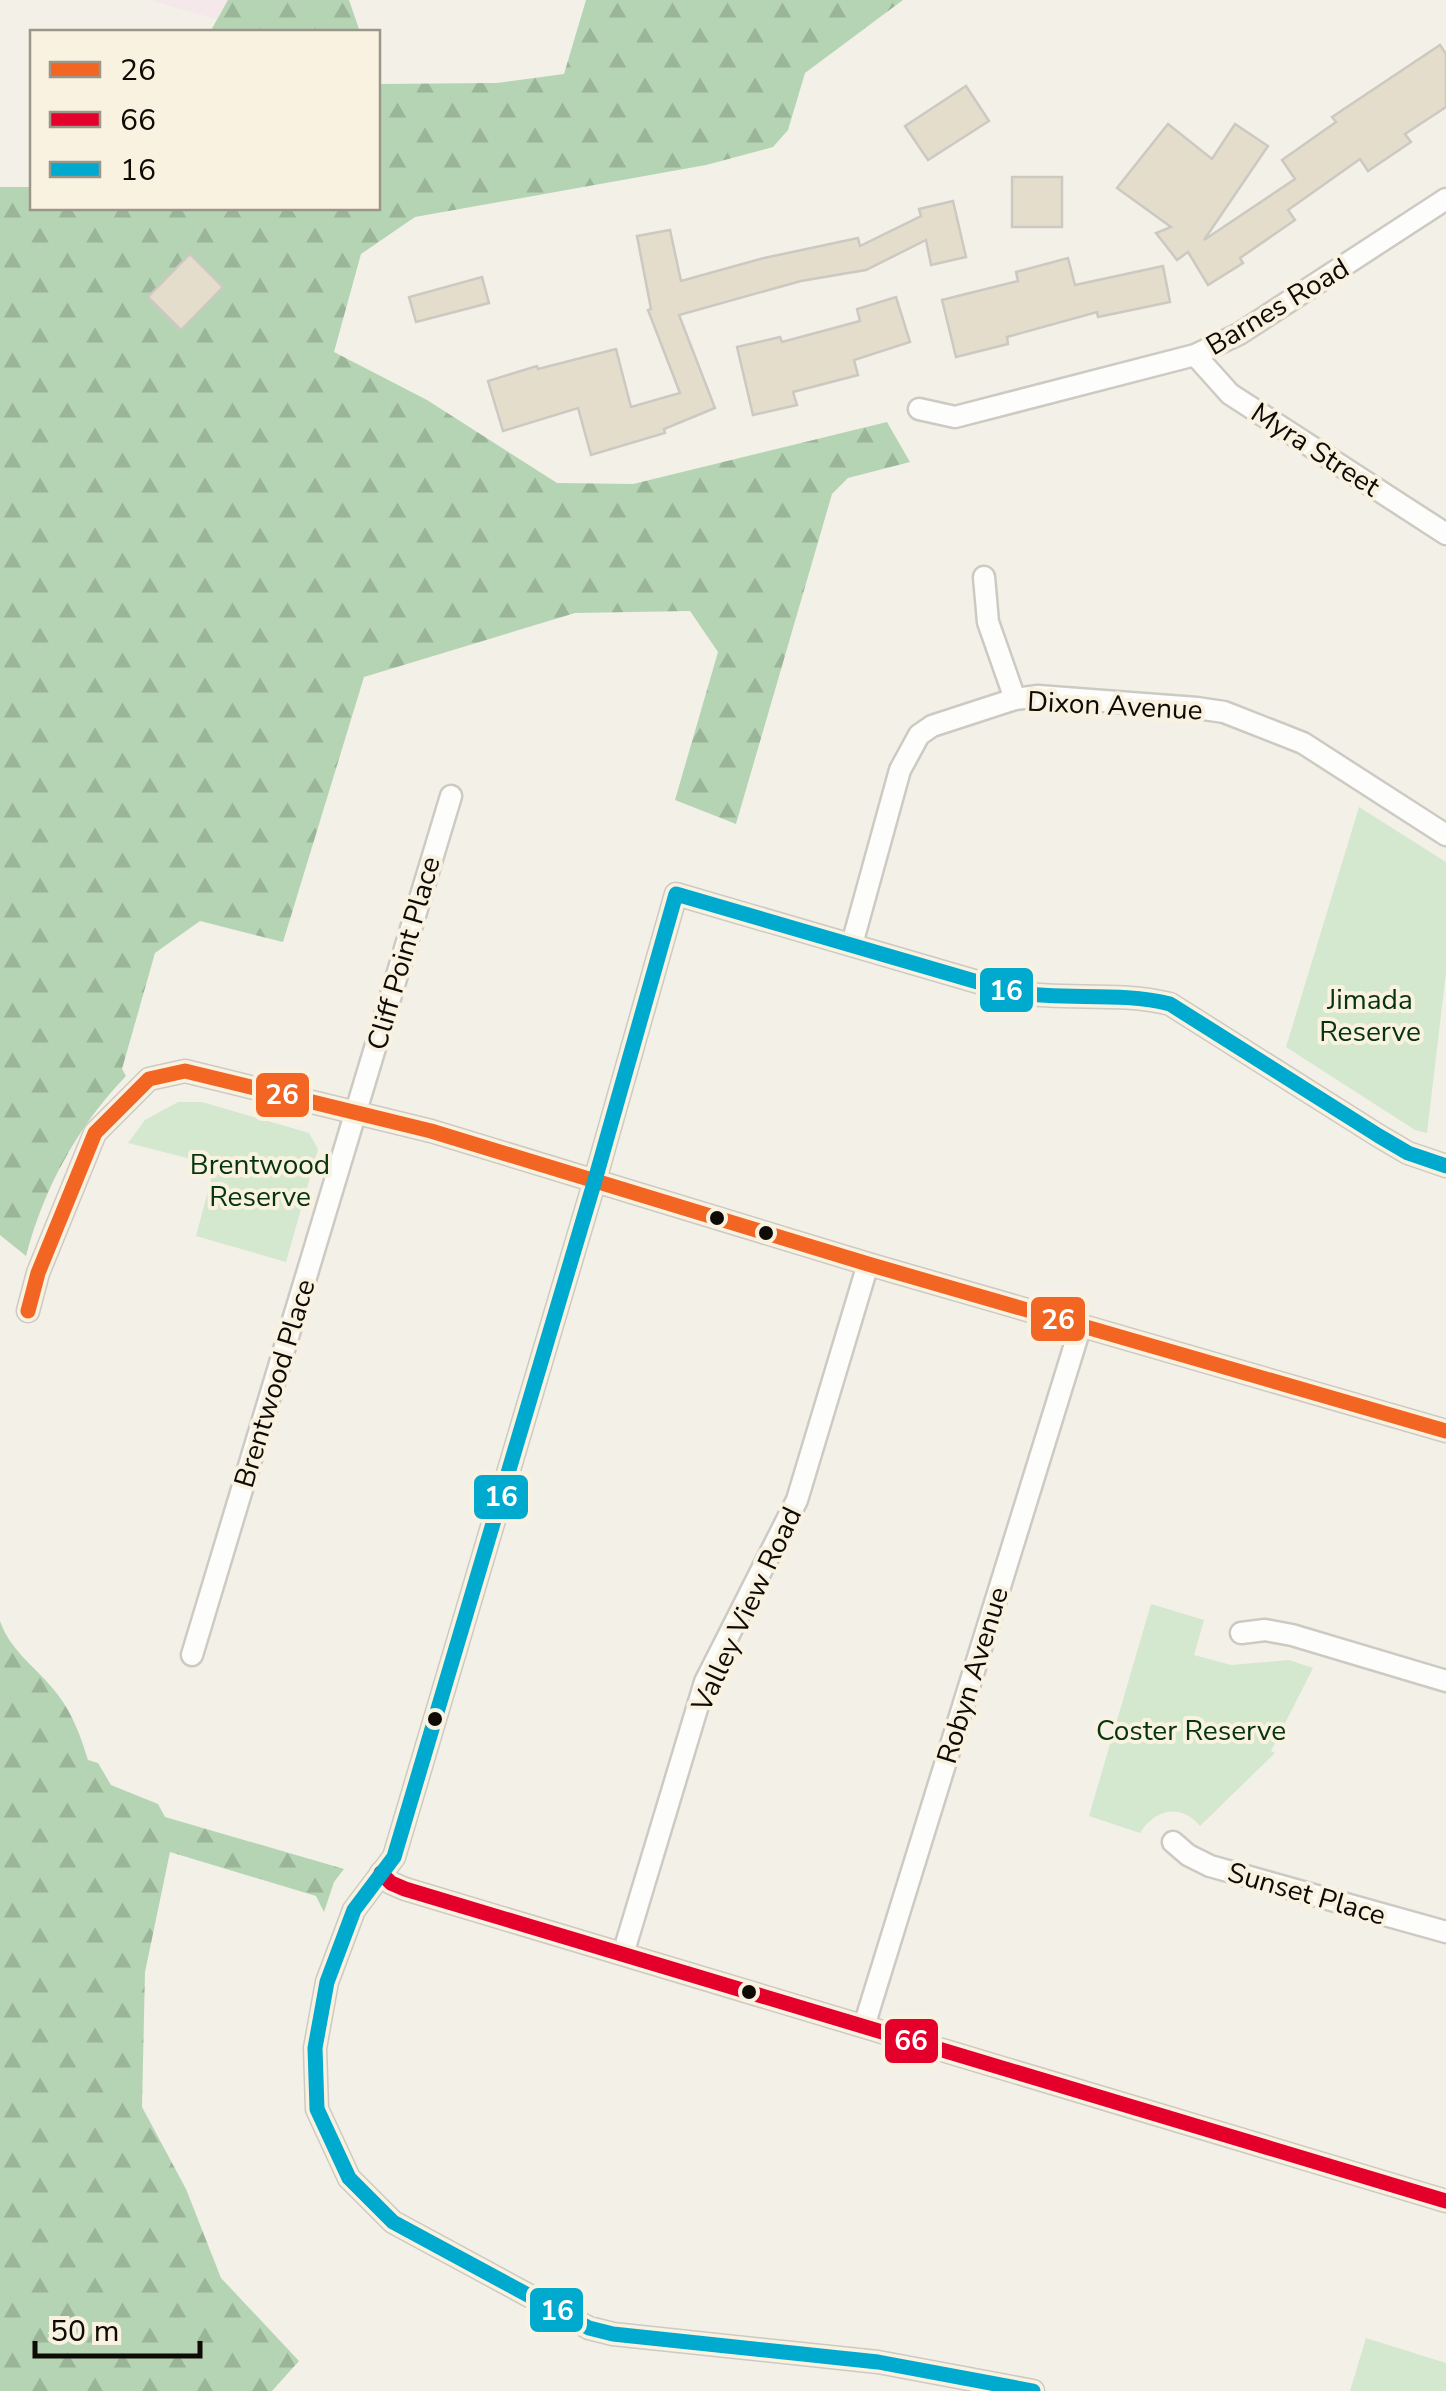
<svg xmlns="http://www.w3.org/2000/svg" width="1446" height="2391" font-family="'Nunito Sans',sans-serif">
	<defs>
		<pattern id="forest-firs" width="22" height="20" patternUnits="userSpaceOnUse" patternTransform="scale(2.5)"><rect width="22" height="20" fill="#b5d4b3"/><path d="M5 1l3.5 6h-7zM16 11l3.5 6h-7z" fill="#9ab598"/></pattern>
	</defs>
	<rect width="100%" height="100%" fill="#f3f0e7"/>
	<path fill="#f5e8eb" d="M 149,0 L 232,0 L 226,22 Z"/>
	<path fill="url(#forest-firs)" d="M 228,0 L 349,0 L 360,32 L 210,32 Z
		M 586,0 L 903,0 L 805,73 L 788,130 L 773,147 L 706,165 L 415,217 L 361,254 L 334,352 L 427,400 L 557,483 L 633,484 L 887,422 L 910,462 L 848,478 L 832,494 L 736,824 L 675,800 L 718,652 L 690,611 L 575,613 L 364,677 L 283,942 L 200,921 L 155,953 L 122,1069 L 126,1076 C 77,1127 44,1188 26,1256 L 0,1235 L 0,187 L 32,187 L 32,208 L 378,208 L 378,84 L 497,83 L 564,74 Z
		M 0,1621 C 11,1653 39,1669 58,1695 C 73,1715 81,1737 88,1760 L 98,1763 L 111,1785 L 158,1804 L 165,1817 L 344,1869 L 334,1882 L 324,1912 L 316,1896 L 170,1852 L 145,1972 L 142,2107 L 186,2189 L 221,2278 L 299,2361 L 272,2391 L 0,2391 Z"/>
	<path fill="#d3e8cf" d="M 1359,807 L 1446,862 L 1446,973 L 1427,1133 L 1415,1130 L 1286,1047 Z
		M 178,1102 L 202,1102 L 309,1133 L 318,1149 L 286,1262 L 196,1236 L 215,1165 L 128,1143 L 145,1120 Z
		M 1151,1604 L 1204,1620 L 1194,1655 L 1231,1665 L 1289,1660 L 1313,1668 L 1271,1751 L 1275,1753 L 1200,1826 C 1181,1803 1155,1809 1140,1833 L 1089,1816 Z
		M 1366,2338 L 1446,2363 L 1446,2391 L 1350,2391 Z"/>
	<path fill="#e4ddcb" stroke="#cbc9c2" stroke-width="2.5" d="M 1440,45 L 1446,54 L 1446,107 L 1405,134 L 1411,142 L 1368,171 L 1360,159 L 1288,210 L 1295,220 L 1240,258 L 1243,263 L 1208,285 L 1188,252 L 1177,260 L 1156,233 L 1171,227 L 1117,188 L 1168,124 L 1212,159 L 1235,124 L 1268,146 L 1204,240 L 1295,179 L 1282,160 L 1336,122 L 1332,117 Z
		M 966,86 L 989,121 L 928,160 L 905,126 Z
		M 1012,177 L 1062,177 L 1062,227 L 1012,227 Z
		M 953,201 L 966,257 L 931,265 L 926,240 L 866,270 L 801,281 L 679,315 L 715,408 L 664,429 L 665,433 L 591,455 L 578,408 L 503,431 L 488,381 L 537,366 L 538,369 L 616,349 L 631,407 L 680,393 L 648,310 L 651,309 L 637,236 L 670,230 L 681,281 L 764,258 L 858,238 L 860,246 L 921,216 L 919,209 Z
		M 190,254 L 223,287 L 181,330 L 148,297 Z
		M 1068,258 L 1075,285 L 1163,266 L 1170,302 L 1098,317 L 1097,312 L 1007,337 L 1008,344 L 956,357 L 942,300 L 1018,281 L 1016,272 Z
		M 482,277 L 489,303 L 416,322 L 409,297 Z
		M 896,297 L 910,342 L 854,360 L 858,375 L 793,392 L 797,405 L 753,415 L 737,347 L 780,337 L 782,342 L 860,321 L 857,309 Z"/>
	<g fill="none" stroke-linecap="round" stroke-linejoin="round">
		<g stroke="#cdcac3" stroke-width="25">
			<path id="minor" d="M 1195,355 L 1230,394 L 1446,534
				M 919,409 L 955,417 L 1195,355 L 1239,334 L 1446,199
				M 984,577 L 988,622 L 1015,699
				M 852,944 L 900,770 L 919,735 L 932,726 L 1015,699 L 1038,696 L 1197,708 L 1224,712 L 1303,743 L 1446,835
				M 28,1311 L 38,1273 L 95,1133 L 149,1079 L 185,1071 L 431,1131 L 868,1264 L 1446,1431
				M 1241,1633 L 1265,1630 L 1292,1635 L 1446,1681
				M 192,1655 L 451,796
				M 1173,1842 L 1188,1855 L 1210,1866 L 1446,1932
				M 381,1873 L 391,1883 L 405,1889 L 1446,2201
				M 623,1954 L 705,1682 L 797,1500 L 868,1264
				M 864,2026 L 1081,1325
				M 1033,2391 L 878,2362 L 613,2334 L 589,2328 L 393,2222 L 349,2178 L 317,2109 L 315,2048 L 327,1982 L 354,1910 L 394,1857 L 595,1180 L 676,894 L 1012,992 C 1064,1001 1119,991 1170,1004 L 1379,1136 L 1408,1153 L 1446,1166"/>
		</g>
		<use href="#minor" stroke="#fdfdfb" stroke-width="20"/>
		<g stroke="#f9f2e1" stroke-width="22">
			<path id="bus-1" d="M 28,1311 L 38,1273 L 95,1133 L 149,1079 L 185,1071 L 431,1131 L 868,1264 L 1446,1431"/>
		</g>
		<g stroke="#f9f2e1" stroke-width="22">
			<path id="bus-2" d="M 381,1873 L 391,1883 L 405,1889 L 1446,2201"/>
		</g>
		<g stroke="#f9f2e1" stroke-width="22">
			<path id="bus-3" d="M 1033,2391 L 878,2362 L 613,2334 L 589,2328 L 393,2222 L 349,2178 L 317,2109 L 315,2048 L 327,1982 L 354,1910 L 394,1857 L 595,1180 L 676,894 L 1012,992 C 1064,1001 1119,991 1170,1004 L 1379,1136 L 1408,1153 L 1446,1166"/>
		</g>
		<use href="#bus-1" stroke="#f26522" stroke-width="15"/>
		<use href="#bus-2" stroke="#e4002b" stroke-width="15"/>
		<use href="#bus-3" stroke="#00a9ce" stroke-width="15"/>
	</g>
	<g fill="#0e0b06" stroke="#f9f2e1" stroke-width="4">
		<circle cx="717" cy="1218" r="9"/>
		<circle cx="766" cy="1233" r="9"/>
		<circle cx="435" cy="1719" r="9"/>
		<circle cx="749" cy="1992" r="9"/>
	</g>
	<g text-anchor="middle" stroke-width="8" stroke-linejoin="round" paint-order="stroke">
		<g font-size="28" fill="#0e0b06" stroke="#f9f2e1">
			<text transform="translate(1277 306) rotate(-31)" y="10">Barnes Road</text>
			<text transform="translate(1316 449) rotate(33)" y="10">Myra Street</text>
			<text transform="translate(1115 705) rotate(3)" y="10">Dixon Avenue</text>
			<text transform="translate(403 953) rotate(-74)" y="10">Cliff Point Place</text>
			<text transform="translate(274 1383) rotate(-73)" y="10">Brentwood Place</text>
			<text transform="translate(746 1609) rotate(-65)" y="10">Valley View Road</text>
			<text transform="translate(972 1675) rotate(-73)" y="10">Robyn Avenue</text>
			<text transform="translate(1307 1893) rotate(16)" y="10">Sunset Place</text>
		</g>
		<g font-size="28" fill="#063311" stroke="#f9f2e1">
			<text x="1370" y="1009">Jimada<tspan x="1370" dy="32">Reserve</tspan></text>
			<text x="260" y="1174">Brentwood<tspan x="260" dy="32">Reserve</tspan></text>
			<text x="1191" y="1740">Coster Reserve</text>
		</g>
	</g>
	<g stroke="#f9f2e1" stroke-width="4">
		<rect x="978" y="966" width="57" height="48" rx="10" fill="#00a9ce"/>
		<rect x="254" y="1071" width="57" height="48" rx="10" fill="#f26522"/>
		<rect x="1029" y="1295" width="58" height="48" rx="10" fill="#f26522"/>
		<rect x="472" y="1473" width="58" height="48" rx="10" fill="#00a9ce"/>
		<rect x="883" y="2017" width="57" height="48" rx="10" fill="#e4002b"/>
		<rect x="528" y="2286" width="57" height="48" rx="10" fill="#00a9ce"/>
	</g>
	<g font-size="28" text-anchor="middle" font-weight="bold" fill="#fff">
		<text x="1006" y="1000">16</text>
		<text x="282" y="1104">26</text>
		<text x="1058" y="1329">26</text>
		<text x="501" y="1506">16</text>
		<text x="911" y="2050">66</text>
		<text x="557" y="2320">16</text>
	</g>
	<rect x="30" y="30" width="350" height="180" fill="#f9f2e1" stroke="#9b9689" stroke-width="2.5"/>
	<rect x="50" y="62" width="50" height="15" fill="#f26522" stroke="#9b9689" stroke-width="2.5"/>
	<text x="120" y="80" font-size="30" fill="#0e0b06">26</text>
	<rect x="50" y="112" width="50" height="15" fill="#e4002b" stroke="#9b9689" stroke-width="2.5"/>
	<text x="120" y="130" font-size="30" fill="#0e0b06">66</text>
	<rect x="50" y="162" width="50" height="15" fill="#00a9ce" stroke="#9b9689" stroke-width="2.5"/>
	<text x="120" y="180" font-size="30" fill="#0e0b06">16</text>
	<path d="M35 2341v15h165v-15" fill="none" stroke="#0e0b06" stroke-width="5"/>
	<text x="50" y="2341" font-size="30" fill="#0e0b06" stroke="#f9f2e1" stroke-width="8" paint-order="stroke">50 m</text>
</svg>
